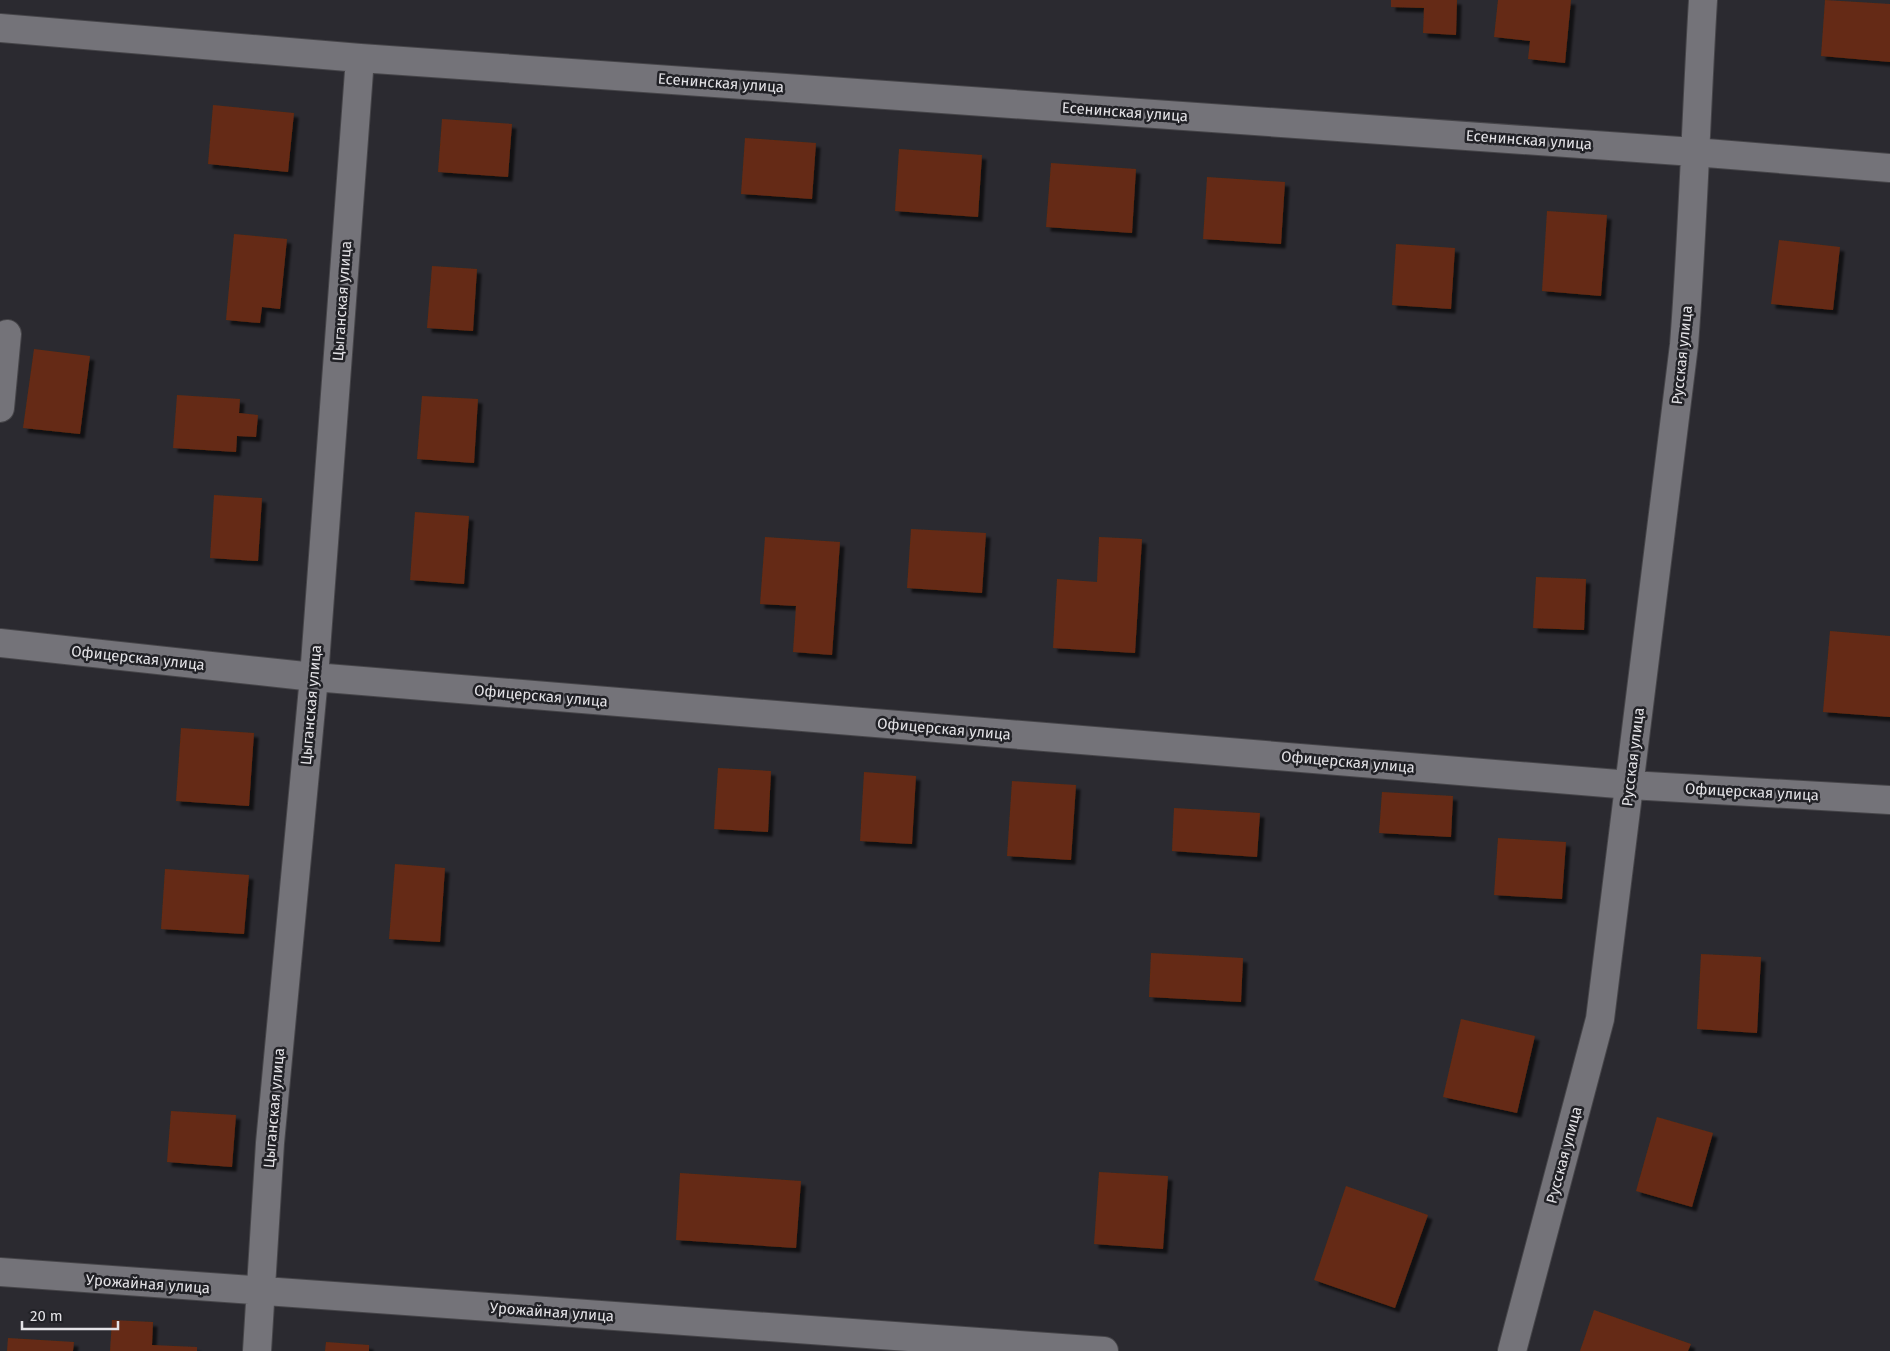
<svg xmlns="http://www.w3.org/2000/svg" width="1890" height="1351" font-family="'Fira Sans',sans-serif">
	<defs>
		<filter id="shadow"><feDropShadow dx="4.5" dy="4.5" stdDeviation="1" flood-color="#0009"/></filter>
	</defs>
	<rect width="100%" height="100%" fill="#2b2a30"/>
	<path fill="#652b12" filter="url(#shadow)" d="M 1391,0 L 1457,0 L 1456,35 L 1423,33 L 1424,8 L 1391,7 Z
		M 1498,0 L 1571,0 L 1565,63 L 1528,59 L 1530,41 L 1494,37 Z
		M 1825,0 L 1890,4 L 1890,62 L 1821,56 Z
		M 213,105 L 294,113 L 288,172 L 208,164 Z
		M 442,119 L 512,124 L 508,177 L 438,172 Z
		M 745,138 L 816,143 L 812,199 L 741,194 Z
		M 899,149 L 982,155 L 978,217 L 895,211 Z
		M 1051,163 L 1136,169 L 1132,233 L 1046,227 Z
		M 1207,177 L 1285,182 L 1281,244 L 1203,239 Z
		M 1547,211 L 1607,215 L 1601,296 L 1542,291 Z
		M 234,234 L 287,239 L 280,309 L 262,307 L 260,323 L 226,320 Z
		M 1779,240 L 1840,247 L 1833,310 L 1771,304 Z
		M 1396,244 L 1455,248 L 1451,309 L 1392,305 Z
		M 432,266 L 477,269 L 473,331 L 427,328 Z
		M 34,349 L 90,356 L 80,434 L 23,428 Z
		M 177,395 L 240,399 L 239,413 L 258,415 L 256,437 L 237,436 L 236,452 L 173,448 Z
		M 422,396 L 478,399 L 474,463 L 417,459 Z
		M 214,495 L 262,498 L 258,561 L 210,558 Z
		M 415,512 L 469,516 L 464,584 L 410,580 Z
		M 911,529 L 986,533 L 982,593 L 907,588 Z
		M 765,537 L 840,542 L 832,655 L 793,652 L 796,606 L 760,604 Z
		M 1099,537 L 1142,539 L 1135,653 L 1053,648 L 1057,579 L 1097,582 Z
		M 1536,577 L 1586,579 L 1584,630 L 1533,628 Z
		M 1830,631 L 1890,636 L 1890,717 L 1823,712 Z
		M 181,728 L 254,733 L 249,806 L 176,801 Z
		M 718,768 L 771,771 L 768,832 L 714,829 Z
		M 864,772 L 916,776 L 912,844 L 860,841 Z
		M 1012,781 L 1076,785 L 1071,860 L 1007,856 Z
		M 1382,792 L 1453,796 L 1451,837 L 1379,833 Z
		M 1174,808 L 1260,813 L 1257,857 L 1172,851 Z
		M 1498,838 L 1566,842 L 1562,899 L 1494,895 Z
		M 395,864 L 445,868 L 440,942 L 389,939 Z
		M 165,869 L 249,875 L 244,934 L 161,929 Z
		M 1151,953 L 1243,958 L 1241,1002 L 1149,997 Z
		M 1701,954 L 1761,957 L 1757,1033 L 1697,1029 Z
		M 1461,1019 L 1535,1036 L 1517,1113 L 1443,1097 Z
		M 171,1111 L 236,1115 L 232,1167 L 167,1162 Z
		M 1657,1117 L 1713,1133 L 1692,1207 L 1636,1191 Z
		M 1099,1172 L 1168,1176 L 1163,1249 L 1094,1244 Z
		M 680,1173 L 801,1181 L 796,1248 L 676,1240 Z
		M 1346,1186 L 1428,1215 L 1395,1308 L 1314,1280 Z
		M 1594,1310 L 1691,1344 L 1688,1351 L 1580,1351 Z
		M 112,1320 L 153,1322 L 152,1345 L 197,1347 L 197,1351 L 110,1351 Z
		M 8,1338 L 74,1342 L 73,1351 L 7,1351 Z
		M 326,1342 L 369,1345 L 369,1351 L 325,1351 Z"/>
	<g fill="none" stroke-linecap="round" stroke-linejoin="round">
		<g stroke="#464549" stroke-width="30">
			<path id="minor" d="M 0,28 L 360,58 L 1694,152 L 1890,168
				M 0,408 L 7,334
				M 0,643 L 314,677 L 1630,785 L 1890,800
				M 0,1272 C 368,1301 736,1322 1104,1351
				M 257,1351 L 270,1143 L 314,677 L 360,58
				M 1512,1351 L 1600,1019 L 1684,345 C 1693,230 1696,115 1703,0"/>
		</g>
		<use href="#minor" stroke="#747379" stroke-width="28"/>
	</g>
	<g text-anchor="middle" stroke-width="5" stroke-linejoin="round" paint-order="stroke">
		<g font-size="15" fill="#e3e2e6" stroke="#212126">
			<text transform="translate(721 83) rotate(4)" y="5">Есенинская улица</text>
			<text transform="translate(1125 112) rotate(4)" y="5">Есенинская улица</text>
			<text transform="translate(1529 140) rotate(4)" y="5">Есенинская улица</text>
			<text transform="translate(342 301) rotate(-86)" y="5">Цыганская улица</text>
			<text transform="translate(1682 355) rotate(-84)" y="5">Русская улица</text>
			<text transform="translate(138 658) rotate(6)" y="5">Офицерская улица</text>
			<text transform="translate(541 696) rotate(5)" y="5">Офицерская улица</text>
			<text transform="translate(311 705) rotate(-85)" y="5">Цыганская улица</text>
			<text transform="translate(944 729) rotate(5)" y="5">Офицерская улица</text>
			<text transform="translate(1633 757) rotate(-83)" y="5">Русская улица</text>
			<text transform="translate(1348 762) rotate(5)" y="5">Офицерская улица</text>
			<text transform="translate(1752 792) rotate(3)" y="5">Офицерская улица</text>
			<text transform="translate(274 1108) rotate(-85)" y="5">Цыганская улица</text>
			<text transform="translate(1564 1155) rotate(-75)" y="5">Русская улица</text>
			<text transform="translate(148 1284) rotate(4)" y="5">Урожайная улица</text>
			<text transform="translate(552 1312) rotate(4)" y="5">Урожайная улица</text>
		</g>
	</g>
	<path d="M22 1321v8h96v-8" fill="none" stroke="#e3e2e6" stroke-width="2.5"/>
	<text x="30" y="1321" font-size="15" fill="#e3e2e6" stroke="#212126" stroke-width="4" paint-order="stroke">20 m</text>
</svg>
